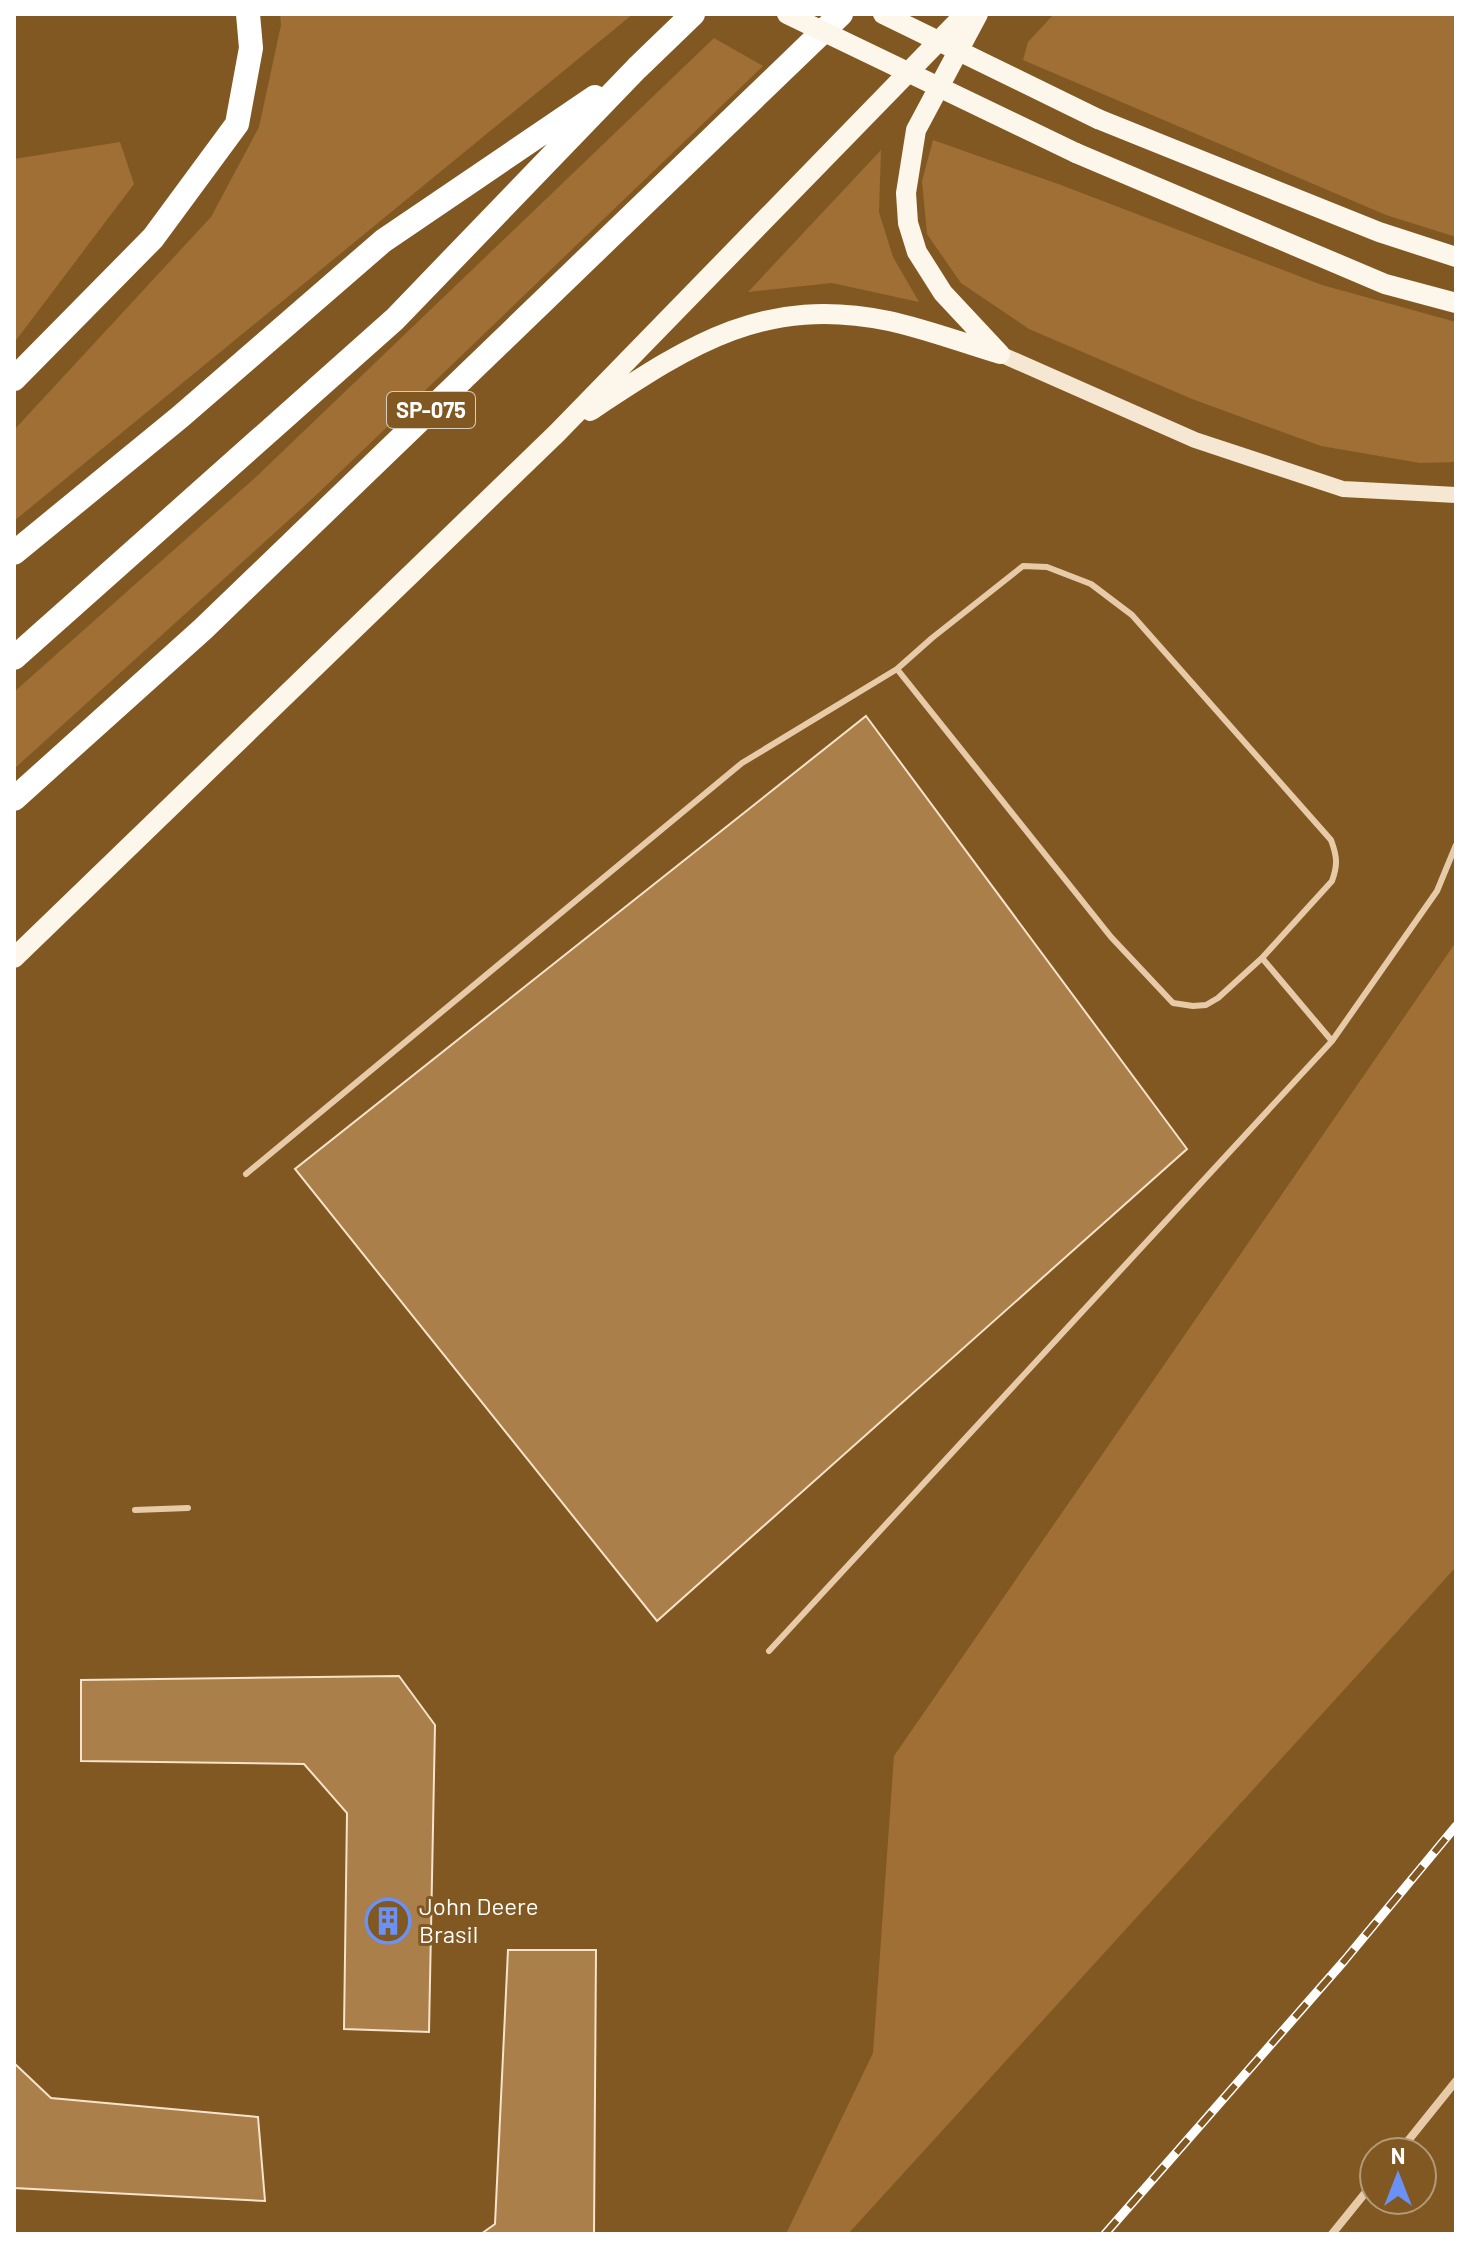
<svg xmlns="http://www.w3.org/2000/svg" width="1470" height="2248" font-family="Barlow,sans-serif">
	<rect width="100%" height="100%" fill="#815822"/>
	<path fill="#9f6f36" d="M 280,14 L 633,14 L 14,521 L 14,430 L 211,217 L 259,127 L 281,25 Z
		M 1054,14 L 1456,14 L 1456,237 L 1386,215 L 1023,60 L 1028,42 Z
		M 714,38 L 763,66 L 312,499 L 14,769 L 14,692 L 257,476 Z
		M 933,140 L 1061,185 L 1322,285 L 1456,322 L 1456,462 L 1420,463 L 1321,446 L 1192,399 L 1029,329 L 961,283 L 927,234 L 922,181 Z
		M 120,142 L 134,184 L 14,343 L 14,159 Z
		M 881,150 L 879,212 L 893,257 L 919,302 L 832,283 L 748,292 Z
		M 1456,942 L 1456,1567 L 848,2234 L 786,2234 L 873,2053 L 894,1756 Z"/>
	<path fill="#aa7f4a" stroke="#f6e3cb" stroke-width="2" d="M 866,716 L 1187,1149 L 657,1621 L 295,1169 Z
		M 399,1676 L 435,1725 L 429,2032 L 344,2029 L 347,1813 L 304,1764 L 81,1761 L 81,1680 Z
		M 508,1950 L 596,1950 L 594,2234 L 481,2234 L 495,2224 Z
		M 14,2063 L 51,2098 L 258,2117 L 265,2201 L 14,2188 Z"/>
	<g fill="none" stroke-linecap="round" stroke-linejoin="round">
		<path stroke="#e7cba8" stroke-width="6" d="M 1023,566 L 1047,567 L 1091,584 L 1132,615 L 1331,840 C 1337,856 1338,865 1332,881 L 1262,958 L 1218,998 L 1206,1005 L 1193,1006 L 1173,1003 L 1111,937 L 897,669 L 932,638 Z
			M 1262,958 L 1332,1041
			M 246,1174 L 742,763 L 897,669
			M 135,1510 L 188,1508
			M 769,1651 L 1332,1041 L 1437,891 L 1456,845"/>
		<path stroke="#e7cba8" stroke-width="8" d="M 1399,2152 L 1456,2081
			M 1332,2234 L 1374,2182"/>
		<path stroke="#f6e7d2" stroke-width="16" d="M 1000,354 L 1195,440 L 1343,489 L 1456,495"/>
		<path stroke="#fdf6ea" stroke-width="20" d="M 978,14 L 916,130 L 906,193 L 908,223 L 917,252 L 943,293 L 1000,354
			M 1098,119 L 1379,232 L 1456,257
			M 1076,153 L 1385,284 L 1456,303
			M 590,411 C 690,345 763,295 889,321 C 926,329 963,343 1000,354
			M 14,958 L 557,433 L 965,14"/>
		<path stroke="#fff" stroke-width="24" d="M 14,379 L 153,238 L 237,124 L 251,48 L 248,14
			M 14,553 L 180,417 L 383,241 L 595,97
			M 14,658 L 395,319 L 637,68 L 693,14
			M 14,799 L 203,629 L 841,14"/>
		<g stroke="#fff" stroke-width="9">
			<path id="rail" d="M 1105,2234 L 1344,1961 L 1456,1826"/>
		</g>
		<use href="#rail" stroke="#815822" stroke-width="6" stroke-dasharray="18" stroke-linecap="butt"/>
		<path stroke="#fdf6ea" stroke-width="20" d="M 787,14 L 1076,153
			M 883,14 L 1098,119"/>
	</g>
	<defs>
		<g id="building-ring" transform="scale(2.3)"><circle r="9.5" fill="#815822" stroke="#6a91f4" stroke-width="1.5"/><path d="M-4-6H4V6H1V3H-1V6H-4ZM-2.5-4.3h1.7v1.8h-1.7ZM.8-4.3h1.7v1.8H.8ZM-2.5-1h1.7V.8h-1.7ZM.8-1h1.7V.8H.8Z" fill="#6a91f4"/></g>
	</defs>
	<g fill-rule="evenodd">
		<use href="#building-ring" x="388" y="1921"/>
	</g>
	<g text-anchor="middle" stroke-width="6" stroke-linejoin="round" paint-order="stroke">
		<rect fill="#815822" stroke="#d9cdbd" stroke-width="2" x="387" y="392" width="88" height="36" rx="6"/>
		<g font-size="22" font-weight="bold" fill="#fff">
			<text x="431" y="418">SP-075</text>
		</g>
		<g font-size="24" fill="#fff" stroke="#815822" text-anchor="start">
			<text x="419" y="1915">John Deere<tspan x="419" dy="28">Brasil</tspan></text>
		</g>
	</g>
	<rect width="1470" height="2248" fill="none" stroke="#ffffff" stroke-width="32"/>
	<g transform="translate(1398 2176)"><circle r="38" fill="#815822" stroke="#b39b7a" stroke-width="2"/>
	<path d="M0-6L14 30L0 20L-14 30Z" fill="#6a91f4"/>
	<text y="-12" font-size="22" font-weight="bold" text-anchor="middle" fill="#ffffff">N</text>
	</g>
</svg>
